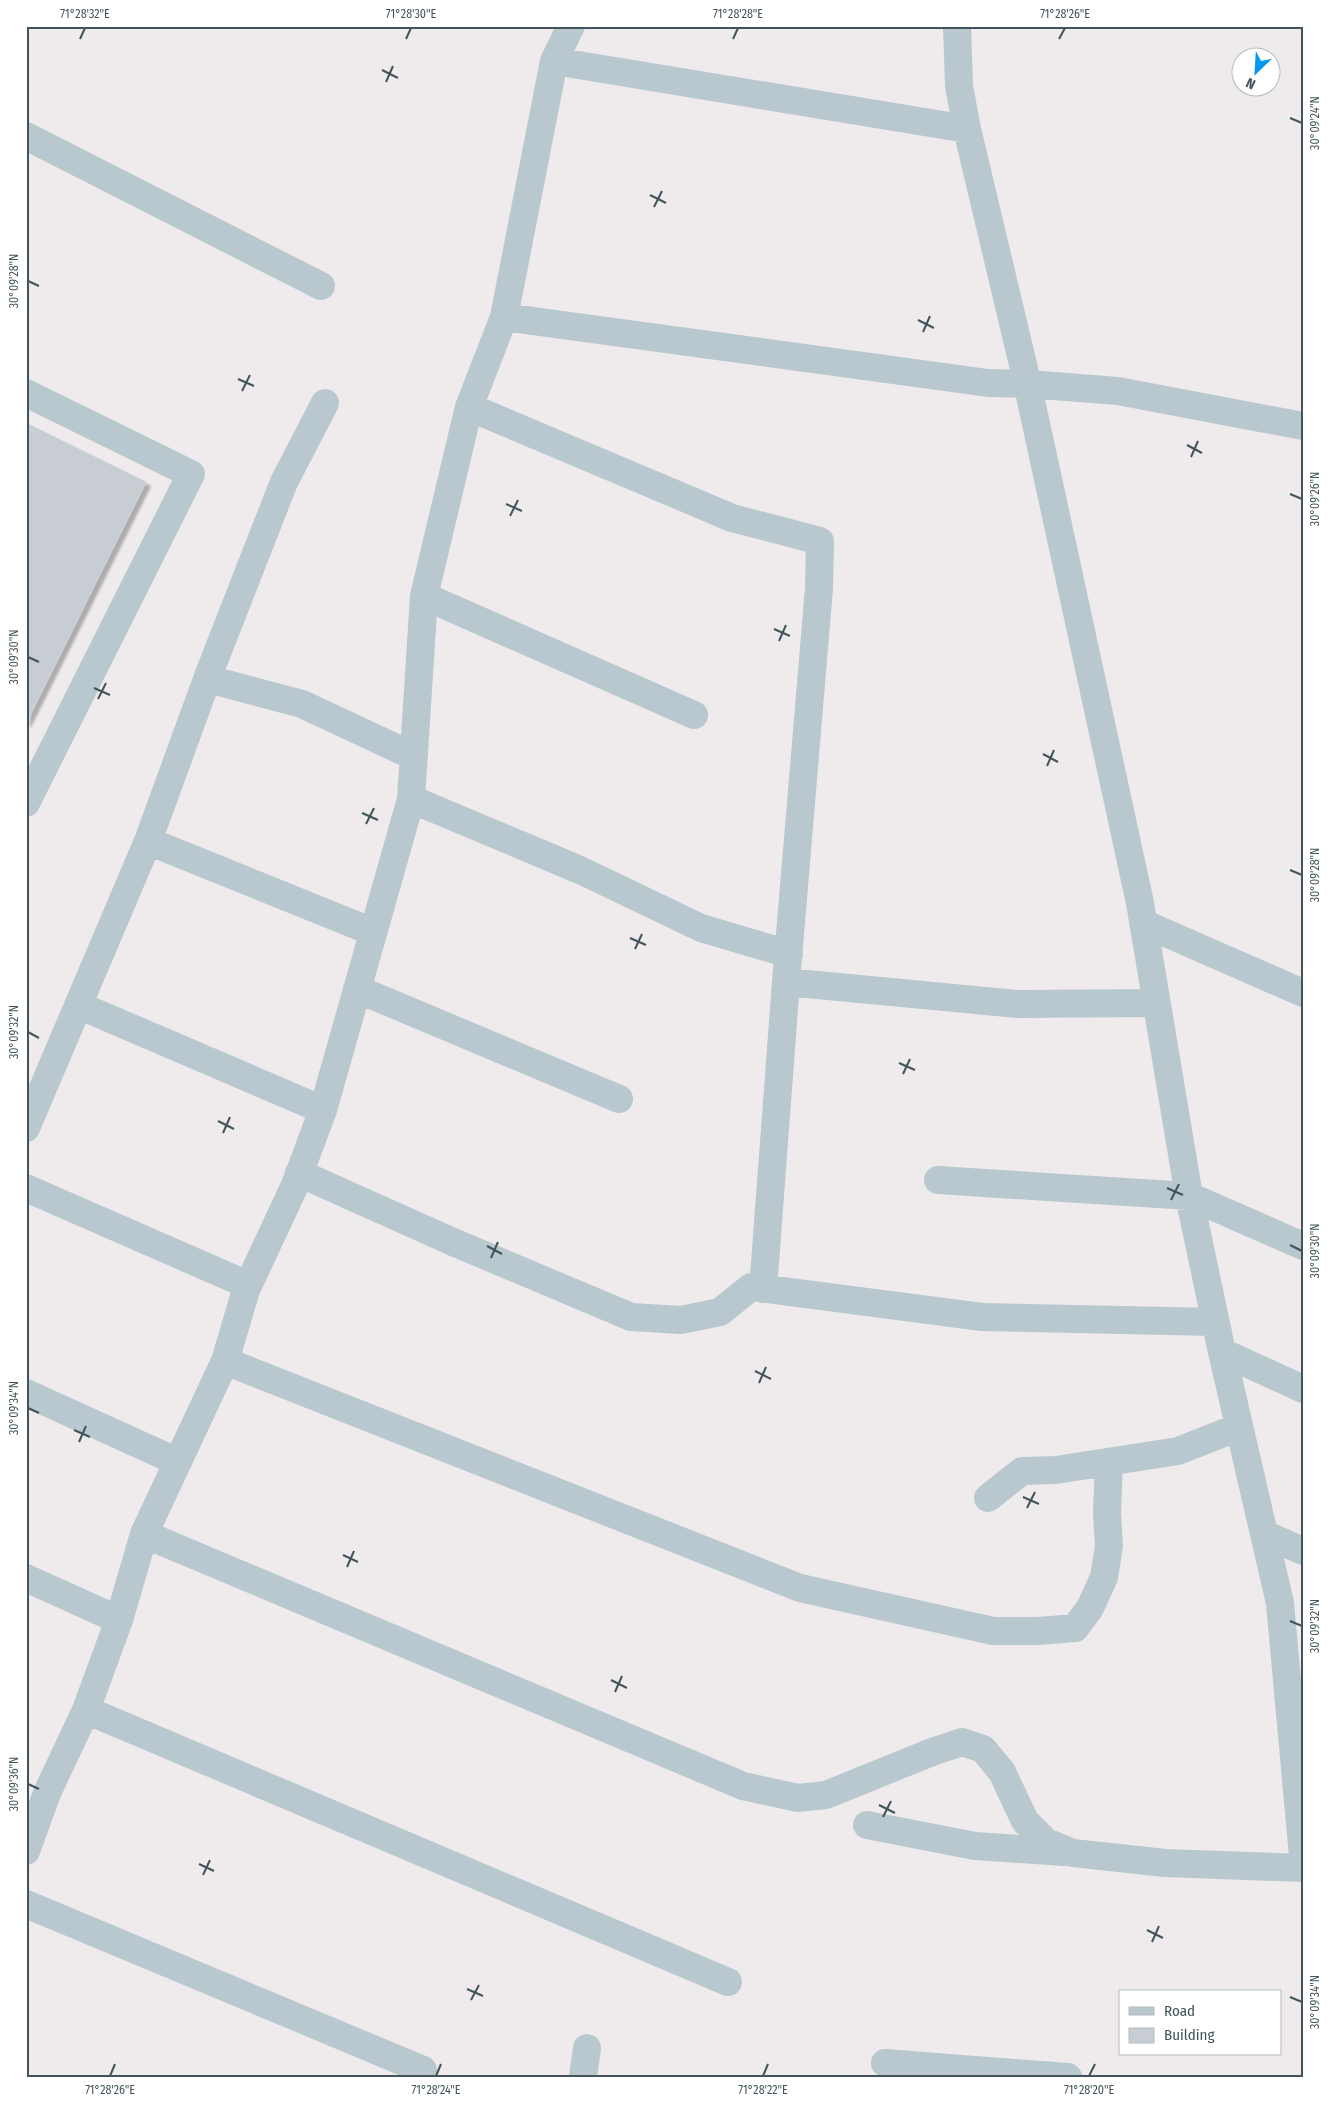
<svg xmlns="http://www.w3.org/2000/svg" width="1329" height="2103" font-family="'Fira Sans Condensed',sans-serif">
	<defs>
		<filter id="shadow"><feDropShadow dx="4.5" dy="4.5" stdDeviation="1" flood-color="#0004"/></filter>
	</defs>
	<rect width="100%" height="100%" fill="#efebec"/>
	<path fill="#c7cdd2" stroke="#cfd3d9" filter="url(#shadow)" d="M 26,423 L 146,482 L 26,723 Z"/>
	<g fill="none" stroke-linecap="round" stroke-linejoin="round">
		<path stroke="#b8c8ce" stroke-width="28" d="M 957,26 L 959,86 L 967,129 L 1025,373 L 1140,903 L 1189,1196 L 1222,1352 L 1280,1603 L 1303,1856
			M 554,61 L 967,129
			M 26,136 L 321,286
			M 504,317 L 988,383 L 1028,384 L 1118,391 L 1303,426
			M 26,393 L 191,474 L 26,803
			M 469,407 L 732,518 L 820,541 L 819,588 L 786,982
			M 424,596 L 694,715
			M 208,679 L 302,704 L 413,756
			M 411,799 L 580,870 L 701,928 L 789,954
			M 148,841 L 373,932
			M 1143,923 L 1303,993
			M 357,989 L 619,1099
			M 78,1005 L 323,1110
			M 26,1128 L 148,841 L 210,671 L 284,482 L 325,403
			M 299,1173 L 453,1242 L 631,1317 L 681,1320 L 720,1312 L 751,1287 L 982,1317 L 1215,1322
			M 938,1180 L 1189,1196 L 1303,1246
			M 26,1188 L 248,1285
			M 763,1289 L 786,982 L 1018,1004 L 1156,1003
			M 1222,1352 L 1303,1389
			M 225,1361 L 800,1588 L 993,1631 L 1038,1631 L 1075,1628 L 1090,1608 L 1104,1577 L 1109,1546 L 1107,1513 L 1109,1462
			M 26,1393 L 178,1462
			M 988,1498 L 1022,1471 L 1056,1470 L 1178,1451 L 1239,1427
			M 144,1534 L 743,1786 L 798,1798 L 826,1795 L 932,1752 L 962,1742 L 983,1749 L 1002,1772 L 1025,1821 L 1046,1842 L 1073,1853 L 1165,1863 L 1303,1868
			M 1264,1534 L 1303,1551
			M 26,1578 L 119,1620
			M 86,1710 L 728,1982
			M 867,1825 L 975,1846 L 1064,1852
			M 26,1851 L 47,1793 L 86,1710 L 119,1620 L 144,1534 L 225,1361 L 246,1290 L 295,1185 L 323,1110 L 411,799 L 424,596 L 469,407 L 504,317 L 554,61 L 571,26
			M 26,1904 L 423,2070
			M 885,2063 L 1068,2077
			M 583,2077 L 587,2048"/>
	</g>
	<path fill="none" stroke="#42545b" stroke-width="2" d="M 80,39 L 85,28M 406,39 L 411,28M 733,39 L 738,28M 1059,39 L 1065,28M 382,70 L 398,78M 386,82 L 393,66M 1290,118 L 1302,123M 650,195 L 666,203M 654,207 L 662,191M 28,281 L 39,286M 918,320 L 934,328M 923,332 L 930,316M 238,379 L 254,386M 242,391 L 250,375M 1187,445 L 1202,453M 1191,457 L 1198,441M 1290,494 L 1302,499M 506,504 L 522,511M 510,516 L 518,500M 774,629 L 790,636M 779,641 L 786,625M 28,657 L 39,662M 94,688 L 110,695M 98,699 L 106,683M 1043,754 L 1058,762M 1047,766 L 1054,750M 362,813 L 378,820M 366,824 L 374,808M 1290,870 L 1302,875M 630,938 L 646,945M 635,949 L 642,934M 28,1032 L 39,1038M 899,1063 L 915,1070M 903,1074 L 910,1059M 218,1121 L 234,1129M 223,1133 L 230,1117M 1167,1188 L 1183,1195M 1171,1200 L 1179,1184M 1290,1245 L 1302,1251M 487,1246 L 502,1254M 491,1258 L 498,1242M 755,1371 L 771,1379M 759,1383 L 766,1367M 28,1408 L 39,1413M 74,1430 L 90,1437M 79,1442 L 86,1426M 1023,1497 L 1039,1504M 1027,1508 L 1035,1492M 343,1555 L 358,1562M 347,1567 L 354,1551M 1290,1621 L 1302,1626M 611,1680 L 627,1688M 615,1692 L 622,1676M 28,1784 L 39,1789M 879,1805 L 895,1813M 883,1817 L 891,1801M 199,1864 L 214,1871M 203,1875 L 210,1860M 1147,1930 L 1163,1938M 1152,1942 L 1159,1926M 467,1989 L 483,1996M 1290,1997 L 1302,2002M 471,2000 L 479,1985M 110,2076 L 115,2064M 436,2076 L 441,2064M 763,2076 L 768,2064M 1089,2076 L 1095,2064"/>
	<rect width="1329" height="2103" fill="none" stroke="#ffffff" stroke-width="55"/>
	<rect x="1119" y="1990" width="162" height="65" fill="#ffffff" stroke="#b3bbbd"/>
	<rect x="1129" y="2007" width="25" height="8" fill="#b8c8ce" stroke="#b3bbbd"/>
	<text x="1164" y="2016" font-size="15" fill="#42545b">Road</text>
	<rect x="1129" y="2028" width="25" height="15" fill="#c7cdd2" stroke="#b3bbbd"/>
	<text x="1164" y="2040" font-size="15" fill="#42545b">Building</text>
	<g transform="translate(1256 72) rotate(205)"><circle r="24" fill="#ffffff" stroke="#b3bbbd"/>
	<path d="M0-4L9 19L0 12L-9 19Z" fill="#0399f1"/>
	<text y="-8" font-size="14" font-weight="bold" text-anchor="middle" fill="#42545b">N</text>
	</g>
	<rect x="28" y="28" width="1274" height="2048" fill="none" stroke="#42545b" stroke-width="2"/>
	<g font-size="12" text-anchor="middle" fill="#42545b">
		<text x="85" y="18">71°28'32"E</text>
		<text x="411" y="18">71°28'30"E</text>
		<text x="738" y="18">71°28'28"E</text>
		<text x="1065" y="18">71°28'26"E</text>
		<text transform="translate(1315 123) rotate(-90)" y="4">30°09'24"N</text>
		<text transform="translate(14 281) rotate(-90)" y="4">30°09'28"N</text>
		<text transform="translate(1315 499) rotate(-90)" y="4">30°09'26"N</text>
		<text transform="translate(14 657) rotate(-90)" y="4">30°09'30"N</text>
		<text transform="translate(1315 875) rotate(-90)" y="4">30°09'28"N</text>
		<text transform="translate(14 1032) rotate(-90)" y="4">30°09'32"N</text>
		<text transform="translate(1315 1251) rotate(-90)" y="4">30°09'30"N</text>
		<text transform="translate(14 1408) rotate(-90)" y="4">30°09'34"N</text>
		<text transform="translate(1315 1626) rotate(-90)" y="4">30°09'32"N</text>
		<text transform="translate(14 1784) rotate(-90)" y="4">30°09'36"N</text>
		<text transform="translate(1315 2002) rotate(-90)" y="4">30°09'34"N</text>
		<text x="110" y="2094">71°28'26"E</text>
		<text x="436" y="2094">71°28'24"E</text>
		<text x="763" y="2094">71°28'22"E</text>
		<text x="1089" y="2094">71°28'20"E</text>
	</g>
</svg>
